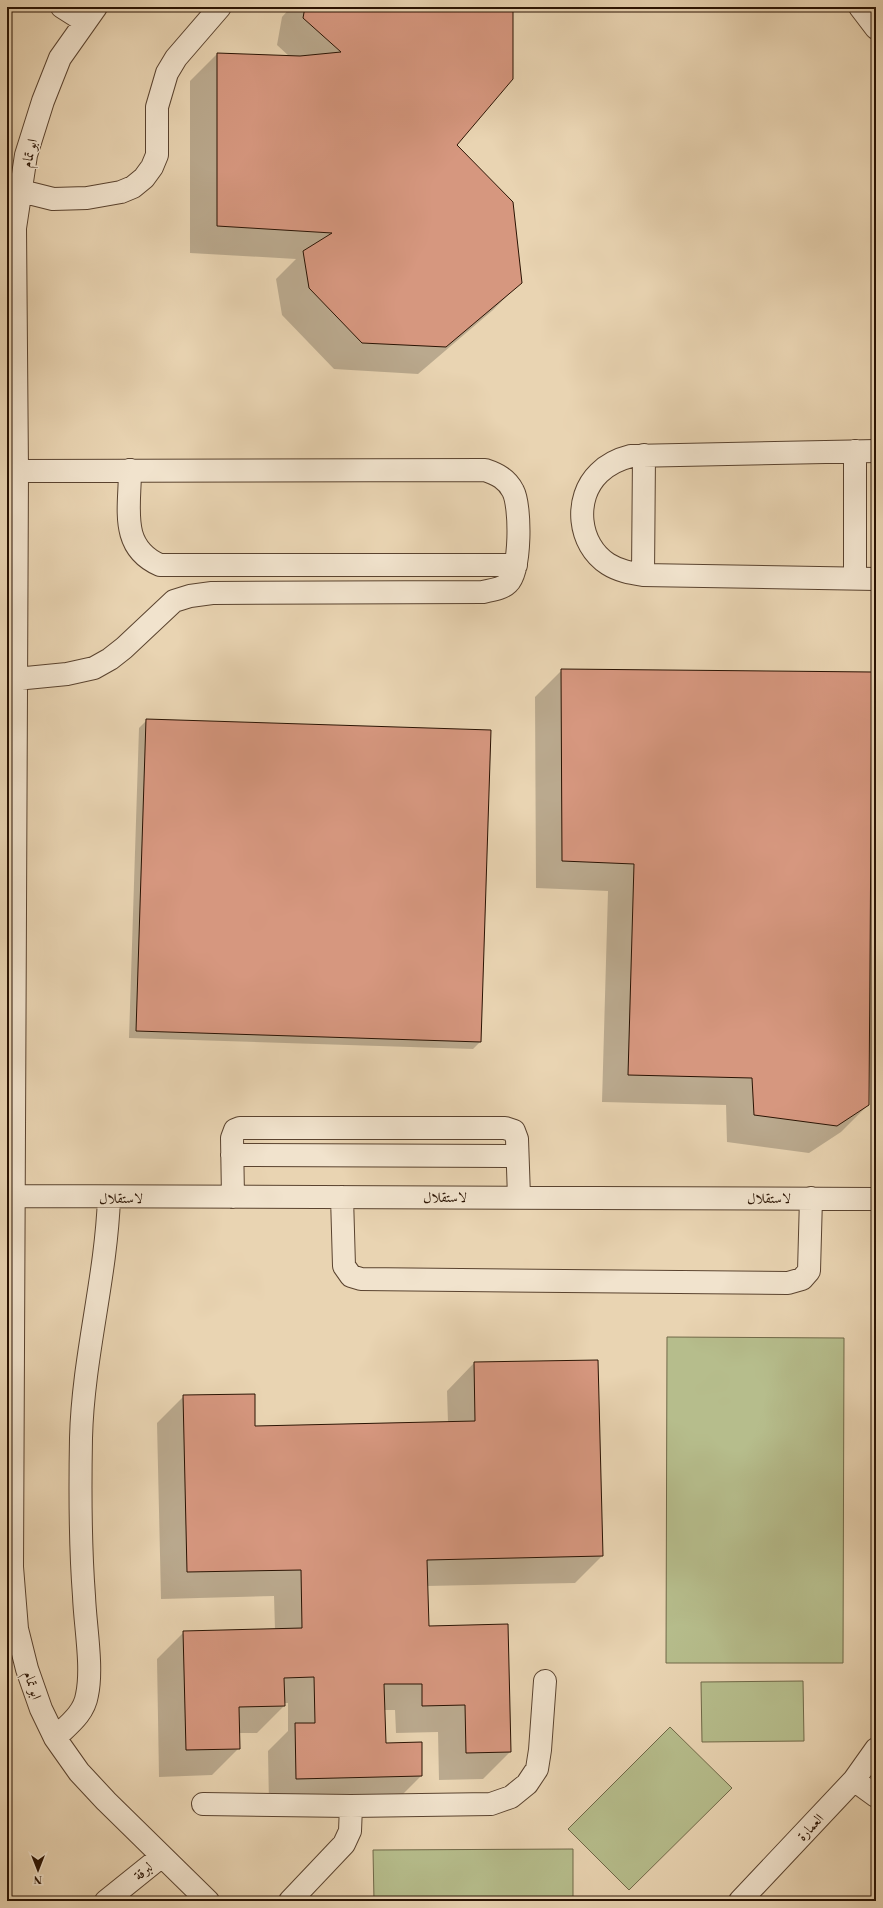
<svg xmlns="http://www.w3.org/2000/svg" width="883" height="1908" font-family="'Libre Bodoni',Amiri,serif">
	<rect width="100%" height="100%" fill="#e9d4b2"/>
	<filter id="stains"><feTurbulence type="fractalNoise" baseFrequency=".005" numOctaves="4"/><feColorMatrix values="0 0 0 0 .2 0 0 0 0 .09 0 0 0 0 .02 0 0 0 .5 -.17"/></filter>
	<radialGradient id="worn" r=".72"><stop offset=".6" stop-color="#630" stop-opacity="0"/><stop offset="1" stop-color="#630" stop-opacity=".3"/></radialGradient>
	<path fill="#b6bd8c" stroke="#706848" d="M 667,1337 L 844,1338 L 843,1663 L 666,1663 Z
		M 803,1681 L 804,1741 L 702,1742 L 701,1682 Z
		M 670,1727 L 732,1788 L 629,1890 L 568,1829 Z
		M 573,1849 L 573,1901 L 374,1901 L 373,1850 Z"/>
	<path fill="#0003" d="M 291,7 L 512,7 L 456,145 L 520,283 L 493,310 L 418,374 L 334,369 L 282,315 L 276,279 L 296,259 L 190,253 L 190,81 L 217,54 L 290,57 L 277,45 L 282,17 Z
		M 562,670 L 868,1105 L 841,1132 L 809,1153 L 727,1142 L 726,1105 L 602,1102 L 608,891 L 536,888 L 535,697 Z
		M 147,720 L 490,731 L 480,1042 L 473,1049 L 129,1038 L 139,728 Z
		M 474,1363 L 602,1556 L 575,1583 L 427,1586 L 428,1627 L 510,1752 L 483,1779 L 439,1780 L 438,1732 L 396,1733 L 395,1710 L 384,1710 L 385,1744 L 421,1776 L 394,1803 L 269,1805 L 268,1751 L 288,1731 L 288,1703 L 284,1703 L 284,1706 L 257,1733 L 239,1733 L 239,1748 L 212,1775 L 159,1777 L 157,1659 L 184,1632 L 275,1630 L 274,1596 L 161,1599 L 157,1423 L 184,1396 L 254,1427 L 448,1423 L 447,1391 Z"/>
	<path fill="#d6977f" stroke="#2a1303" d="M 305,7 L 513,7 L 513,79 L 457,145 L 513,202 L 522,283 L 446,347 L 362,343 L 309,288 L 303,251 L 332,233 L 217,226 L 217,53 L 300,56 L 341,52 L 303,18 Z
		M 561,669 L 872,672 L 869,1105 L 837,1126 L 754,1115 L 752,1078 L 628,1075 L 634,864 L 562,861 Z
		M 146,719 L 491,730 L 481,1042 L 136,1031 Z
		M 598,1360 L 603,1556 L 427,1560 L 429,1626 L 508,1624 L 511,1752 L 466,1753 L 465,1705 L 422,1706 L 422,1684 L 384,1684 L 386,1743 L 422,1742 L 422,1776 L 296,1779 L 295,1723 L 315,1723 L 314,1677 L 284,1678 L 285,1706 L 239,1707 L 240,1749 L 186,1750 L 183,1631 L 302,1628 L 301,1570 L 187,1572 L 183,1395 L 255,1394 L 255,1426 L 475,1421 L 474,1362 Z"/>
	<g fill="none" stroke-linecap="round" stroke-linejoin="round">
		<g stroke="#5a432f" stroke-width="24">
			<path id="minor" d="M 62,7 L 84,21
				M 96,7 L 60,58 L 43,101 L 26,155 L 15,228 L 17,471 L 12,1567 L 17,1629 L 27,1669 L 41,1709 L 55,1738 L 79,1772 L 106,1801 L 208,1901
				M 860,7 L 876,28
				M 21,191 L 53,199 L 87,198 L 121,192 L 133,187 L 144,178 L 152,167 L 157,155 L 157,107 L 167,73 L 176,58 L 220,7
				M 876,451 L 631,456 C 619,459 608,464 599,473 C 573,498 578,545 608,564 C 619,571 631,573 643,575 L 876,579
				M 130,470 C 130,508 119,547 160,565 L 516,565
				M 643,575 L 644,455
				M 855,578 L 855,451
				M 16,679 L 67,674 L 94,668 L 110,659 L 124,648 L 174,601 L 190,596 L 212,593 L 483,592 C 491,590 502,589 508,583 C 521,571 521,506 513,491 C 507,479 497,474 485,470 L 17,471
				M 232,1155 L 517,1156
				M 14,1196 L 876,1199
				M 233,1197 L 232,1138 L 235,1130 L 240,1128 L 505,1128 L 514,1131 L 517,1139 L 519,1197
				M 342,1197 L 344,1266 L 351,1276 L 361,1279 L 788,1283 L 802,1279 L 809,1271 L 811,1198
				M 55,1738 C 68,1725 84,1714 87,1695 C 93,1667 85,1625 84,1596 C 80,1544 80,1491 81,1438 C 83,1357 106,1279 109,1198
				M 854,1780 L 876,1796
				M 203,1804 L 351,1806 L 491,1804 L 511,1797 L 527,1784 L 537,1769 L 540,1750 L 545,1681
				M 106,1901 L 162,1856
				M 290,1901 L 344,1844 L 350,1831 L 351,1806
				M 740,1901 L 854,1780 L 876,1749"/>
		</g>
		<use href="#minor" stroke="#f1e3cd" stroke-width="22"/>
	</g>
	<g text-anchor="middle" stroke-width="3" stroke-linejoin="round" paint-order="stroke">
		<g font-size="14" fill="#2a1303" stroke="#f1e3cd">
			<text transform="translate(29 153) rotate(-77)" y="5">ابو تمام</text>
			<text x="445" y="1202">لاستقلال</text>
			<text x="121" y="1203">لاستقلال</text>
			<text x="769" y="1203">لاستقلال</text>
			<text transform="translate(33 1685) rotate(71)" y="5">ابو تمام</text>
			<text transform="translate(810 1827) rotate(-47)" y="5">العمارة</text>
			<text transform="translate(143 1871) rotate(-39)" y="5">لبرقة</text>
		</g>
	</g>
	<rect width="883" height="1908" fill="none" stroke="#e9d4b2" stroke-width="24"/>
	<rect x="8" y="8" width="867" height="1892" fill="none" stroke="#2a1303" stroke-width="2"/>
	<rect x="12" y="12" width="859" height="1884" fill="none" stroke="#2a1303"/>
	<g transform="translate(38 1870) rotate(180)" stroke="#f1e3cd" stroke-width="3" paint-order="stroke">
	<path d="M0-3L7 15L0 10L-7 15Z" fill="#2a1303"/>
	<text y="-6" font-size="11" font-weight="bold" text-anchor="middle" fill="#2a1303">N</text>
	</g>
	<rect width="100%" height="100%" filter="url(#stains)"/>
	<rect width="100%" height="100%" fill="url(#worn)"/>
</svg>
